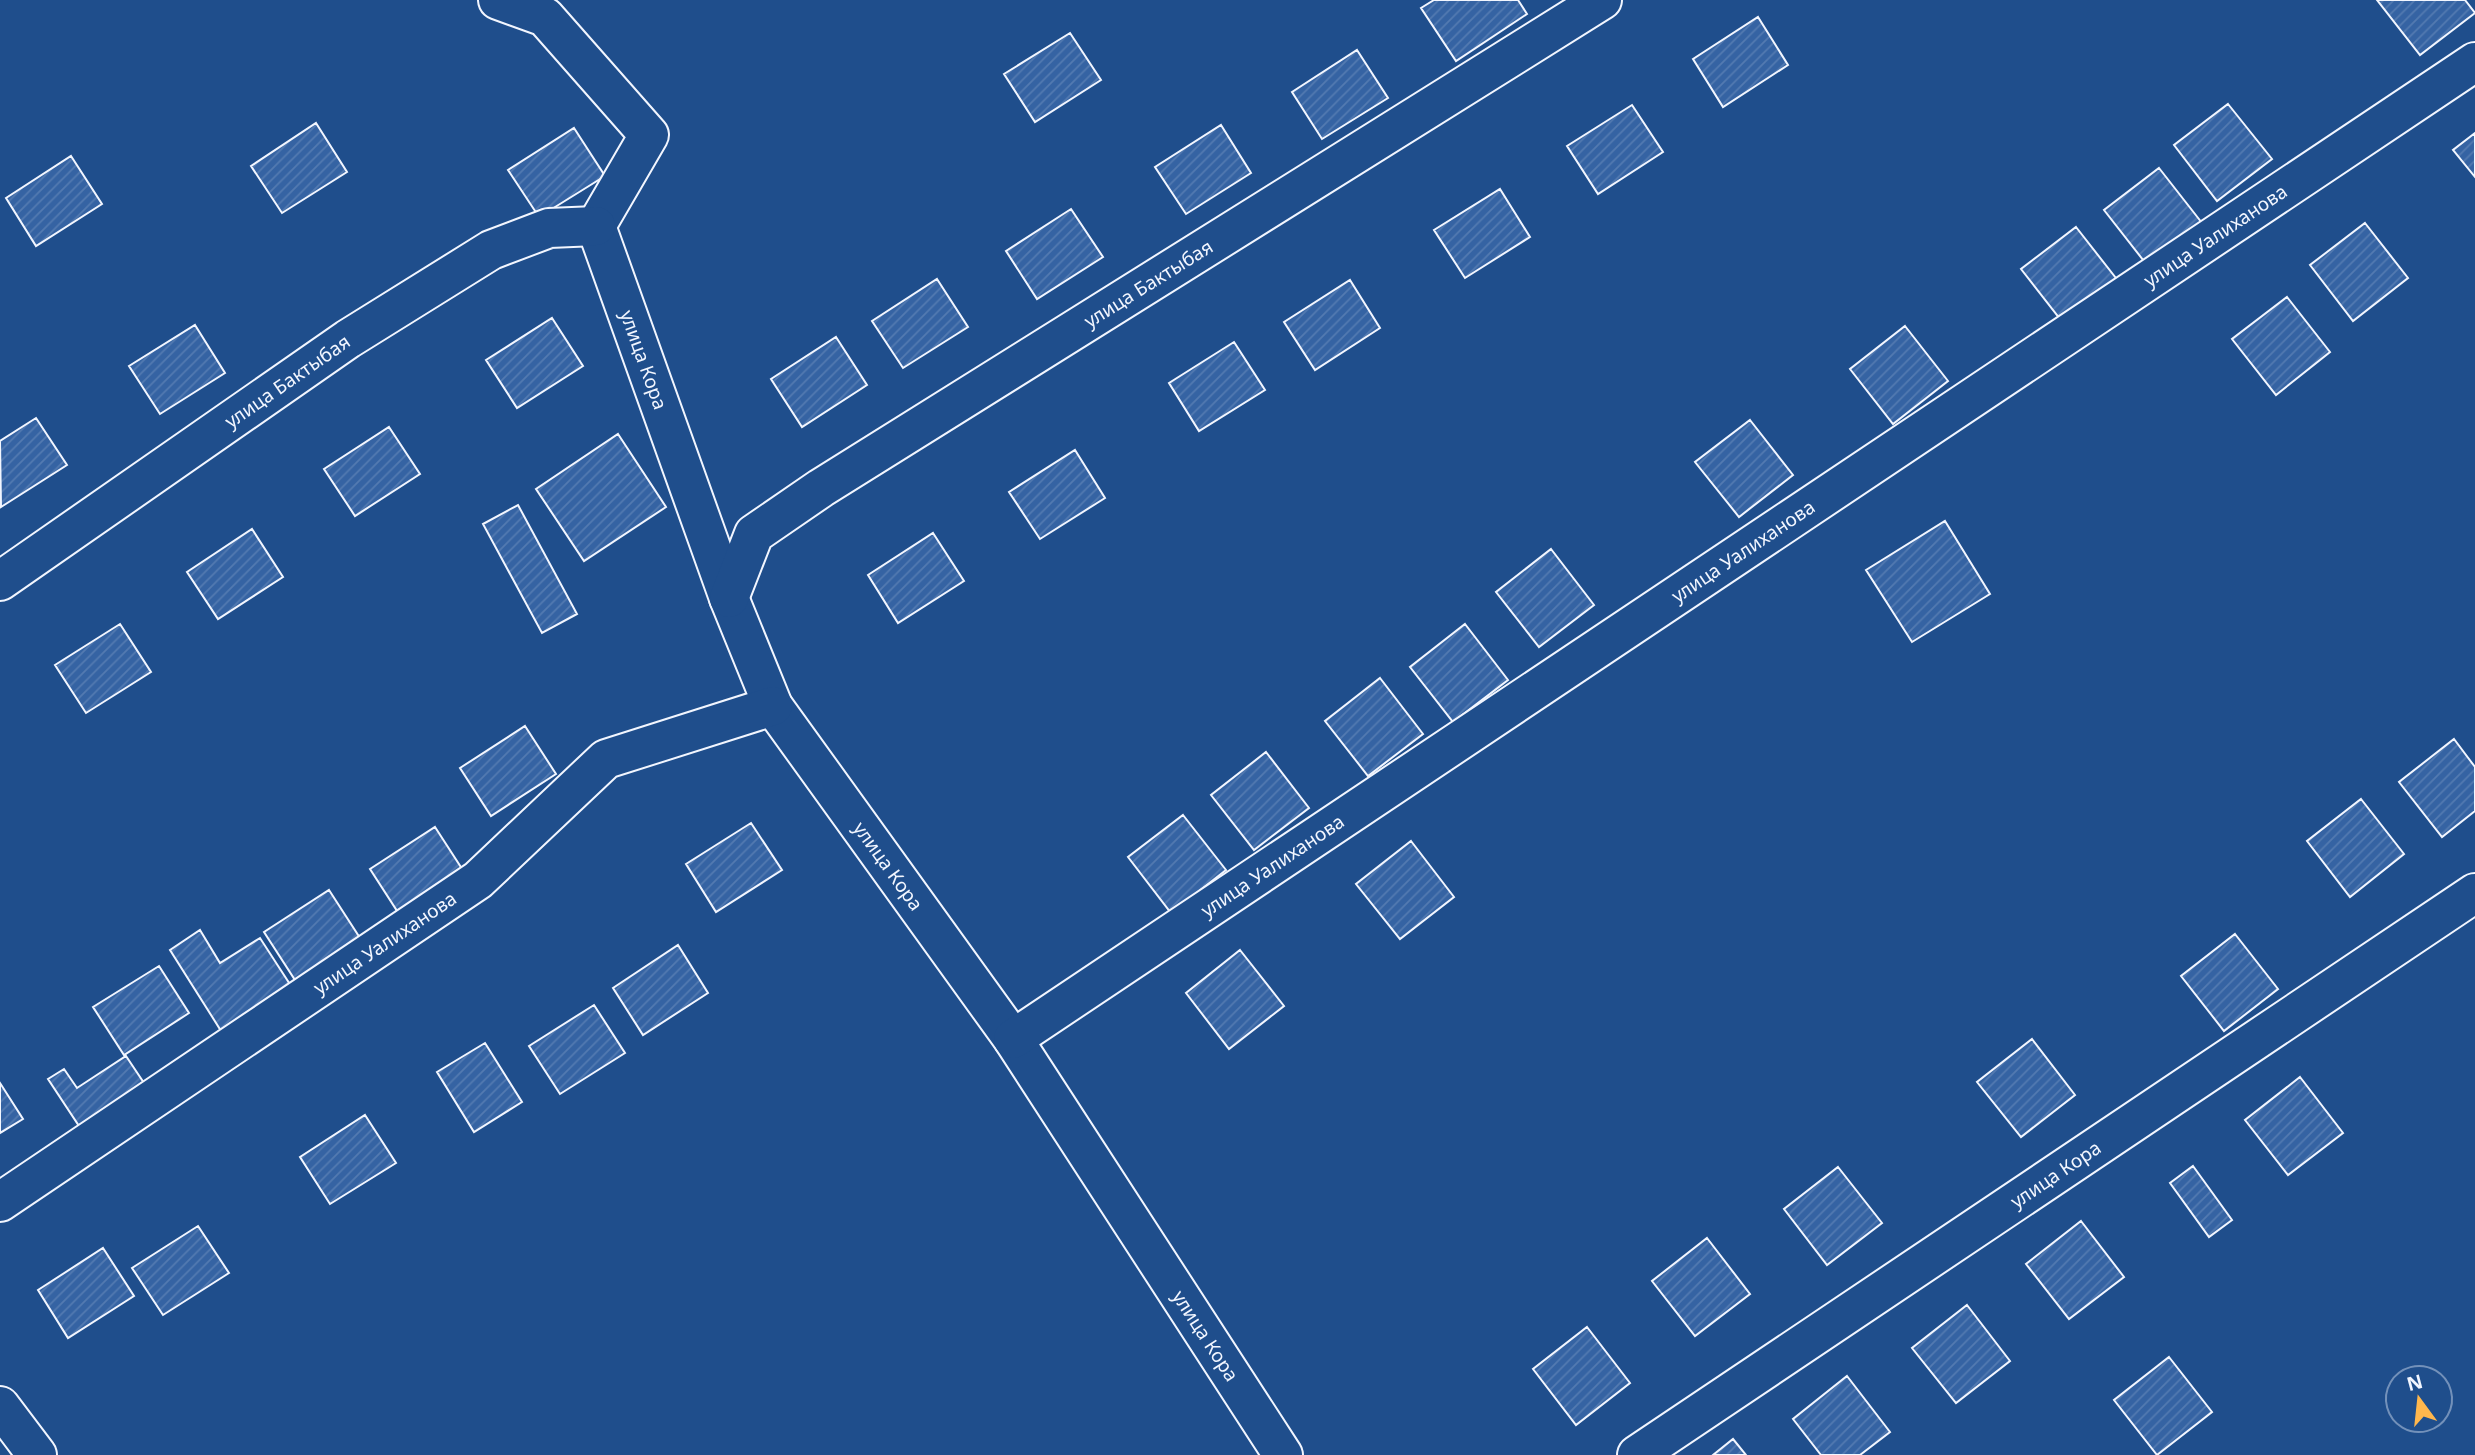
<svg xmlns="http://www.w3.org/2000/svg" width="2475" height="1455" font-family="'Noto Sans',sans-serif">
	<defs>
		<pattern id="building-hatch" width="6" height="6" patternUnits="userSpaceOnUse" patternTransform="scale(1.75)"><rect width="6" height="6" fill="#3563a3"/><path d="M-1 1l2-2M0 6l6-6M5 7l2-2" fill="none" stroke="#537ab1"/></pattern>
	</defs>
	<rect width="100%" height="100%" fill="#1f4e8c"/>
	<path fill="url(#building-hatch)" stroke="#f2f6ff" stroke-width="2" d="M 1434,0 L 1518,0 L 1527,14 L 1456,61 L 1421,8 Z
		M 2377,0 L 2465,0 L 2475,13 L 2420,55 Z
		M 1758,17 L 1788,65 L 1723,107 L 1693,59 Z
		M 1070,33 L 1101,80 L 1035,122 L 1004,74 Z
		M 1357,50 L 1388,98 L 1322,139 L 1292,92 Z
		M 2228,104 L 2272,159 L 2217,201 L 2174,145 Z
		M 1632,105 L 1663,152 L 1598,194 L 1567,146 Z
		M 316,123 L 347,172 L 282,213 L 251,166 Z
		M 1221,125 L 1251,173 L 1186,214 L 1155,167 Z
		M 574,128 L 605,176 L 539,217 L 508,170 Z
		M 2475,133 L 2475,177 L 2453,150 Z
		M 71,156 L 102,204 L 36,246 L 6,198 Z
		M 2159,168 L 2202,223 L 2147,265 L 2104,210 Z
		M 1500,189 L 1530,237 L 1465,278 L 1434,230 Z
		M 1071,209 L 1103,257 L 1037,299 L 1006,251 Z
		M 2365,223 L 2408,278 L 2353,321 L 2310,265 Z
		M 2076,227 L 2119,282 L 2064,324 L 2021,269 Z
		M 937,279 L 968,327 L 903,368 L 872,321 Z
		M 1350,280 L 1380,328 L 1315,370 L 1284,322 Z
		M 2287,297 L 2330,352 L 2276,395 L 2232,339 Z
		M 552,318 L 583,366 L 517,408 L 486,360 Z
		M 195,325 L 225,373 L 160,414 L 129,366 Z
		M 1905,326 L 1948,381 L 1893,424 L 1850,369 Z
		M 836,337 L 867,385 L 802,427 L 771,379 Z
		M 1234,342 L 1265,390 L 1199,431 L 1169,383 Z
		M 36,418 L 67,465 L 1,507 L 0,441 Z
		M 1750,420 L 1793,475 L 1739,517 L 1695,462 Z
		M 389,427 L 420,474 L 355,516 L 324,469 Z
		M 618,434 L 666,507 L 584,561 L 536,489 Z
		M 1075,450 L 1105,498 L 1040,539 L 1009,492 Z
		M 518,505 L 577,614 L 542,633 L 483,524 Z
		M 1945,521 L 1990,594 L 1912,642 L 1866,570 Z
		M 252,529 L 283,577 L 218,619 L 187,572 Z
		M 933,533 L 964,581 L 898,623 L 868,575 Z
		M 1551,549 L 1594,605 L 1539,647 L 1496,592 Z
		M 120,624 L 151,672 L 86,713 L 55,665 Z
		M 1465,624 L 1508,680 L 1453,722 L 1410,667 Z
		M 1380,678 L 1423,734 L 1368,776 L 1325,721 Z
		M 525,726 L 556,774 L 491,816 L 460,768 Z
		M 2454,739 L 2475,767 L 2475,811 L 2442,837 L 2399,782 Z
		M 1266,752 L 1309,808 L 1254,850 L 1211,795 Z
		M 2361,799 L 2404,854 L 2350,897 L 2307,841 Z
		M 1183,815 L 1226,870 L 1171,913 L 1128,857 Z
		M 751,823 L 782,870 L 716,912 L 686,864 Z
		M 435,827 L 466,875 L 401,917 L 370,869 Z
		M 1411,841 L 1454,897 L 1400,939 L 1356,884 Z
		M 329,890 L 360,938 L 295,980 L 264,932 Z
		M 200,930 L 220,963 L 260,938 L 293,989 L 223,1034 L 170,950 Z
		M 2235,934 L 2278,989 L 2224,1031 L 2181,976 Z
		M 678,945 L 708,993 L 643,1035 L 613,988 Z
		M 1240,950 L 1284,1006 L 1229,1049 L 1186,993 Z
		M 159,966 L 189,1013 L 124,1055 L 93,1007 Z
		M 594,1005 L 625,1053 L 560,1094 L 529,1046 Z
		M 2032,1039 L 2075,1095 L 2021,1137 L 1977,1082 Z
		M 485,1043 L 522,1102 L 474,1132 L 437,1072 Z
		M 126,1056 L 146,1086 L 81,1129 L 48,1079 L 64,1069 L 77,1088 Z
		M 2300,1077 L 2343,1133 L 2288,1175 L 2245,1120 Z
		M 0,1083 L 23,1119 L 0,1133 Z
		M 365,1115 L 396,1163 L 330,1204 L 300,1157 Z
		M 2193,1166 L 2232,1220 L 2209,1237 L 2170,1183 Z
		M 1838,1167 L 1882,1223 L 1827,1265 L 1784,1209 Z
		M 2081,1221 L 2124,1277 L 2069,1319 L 2026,1264 Z
		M 198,1226 L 229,1273 L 163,1315 L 132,1268 Z
		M 1707,1238 L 1750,1294 L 1695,1336 L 1652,1281 Z
		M 103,1248 L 134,1296 L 68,1338 L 38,1290 Z
		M 1967,1305 L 2010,1361 L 1956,1403 L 1912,1348 Z
		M 1587,1327 L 1630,1383 L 1576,1425 L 1533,1369 Z
		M 2169,1357 L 2212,1412 L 2157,1455 L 2114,1400 Z
		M 1847,1376 L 1890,1432 L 1860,1455 L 1821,1455 L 1793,1419 Z
		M 1733,1439 L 1746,1455 L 1713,1455 Z"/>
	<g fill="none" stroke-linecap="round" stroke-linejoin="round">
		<g stroke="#f2f6ff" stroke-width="42">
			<g id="minor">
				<path d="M 498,0 L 545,17 L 649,135 L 596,226"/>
				<path id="s1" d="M 596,226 L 729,598 L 773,706 L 1013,1039 L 1283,1455"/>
				<path id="s2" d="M 0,581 L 348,339 L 491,250 L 549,228 L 596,226"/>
				<path id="s3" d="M 729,598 L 754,534 L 821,488 L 1602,0"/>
				<path id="s4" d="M 1013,1039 L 2475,62"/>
				<path id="s5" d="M 0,1202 L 478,880 L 606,759 L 773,706"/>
				<path d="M 0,1406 L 37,1455"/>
				<path id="s6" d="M 1637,1455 L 2475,893"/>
			</g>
		</g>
		<use href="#minor" stroke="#1f4e8c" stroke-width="38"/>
	</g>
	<g text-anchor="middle" stroke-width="5" stroke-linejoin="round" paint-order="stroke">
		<g font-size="19" fill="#f2f6ff" stroke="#1f4e8c">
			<text dy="7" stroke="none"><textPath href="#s4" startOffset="1446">улица Уалиханова</textPath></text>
			<text dy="7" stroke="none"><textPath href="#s3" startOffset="536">улица Бактыбая</textPath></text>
			<text dy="7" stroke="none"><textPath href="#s1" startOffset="142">улица Кора</textPath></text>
			<text dy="7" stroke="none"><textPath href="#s2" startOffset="350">улица Бактыбая</textPath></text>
			<text dy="7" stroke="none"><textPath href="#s4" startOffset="878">улица Уалиханова</textPath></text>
			<text dy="7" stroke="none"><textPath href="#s1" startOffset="709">улица Кора</textPath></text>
			<text dy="7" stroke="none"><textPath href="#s4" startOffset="312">улица Уалиханова</textPath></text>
			<text dy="7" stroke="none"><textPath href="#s5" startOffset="464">улица Уалиханова</textPath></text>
			<text dy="7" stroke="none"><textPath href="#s6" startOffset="504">улица Кора</textPath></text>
			<text dy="7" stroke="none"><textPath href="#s1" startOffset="1276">улица Кора</textPath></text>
		</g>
	</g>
	<g transform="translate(2419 1399) rotate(345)"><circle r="33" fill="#1f4e8c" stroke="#7391ba" stroke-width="2"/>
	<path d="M0-5L12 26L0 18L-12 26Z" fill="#ffb74d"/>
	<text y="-10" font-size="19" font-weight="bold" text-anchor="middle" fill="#f2f6ff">N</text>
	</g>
</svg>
